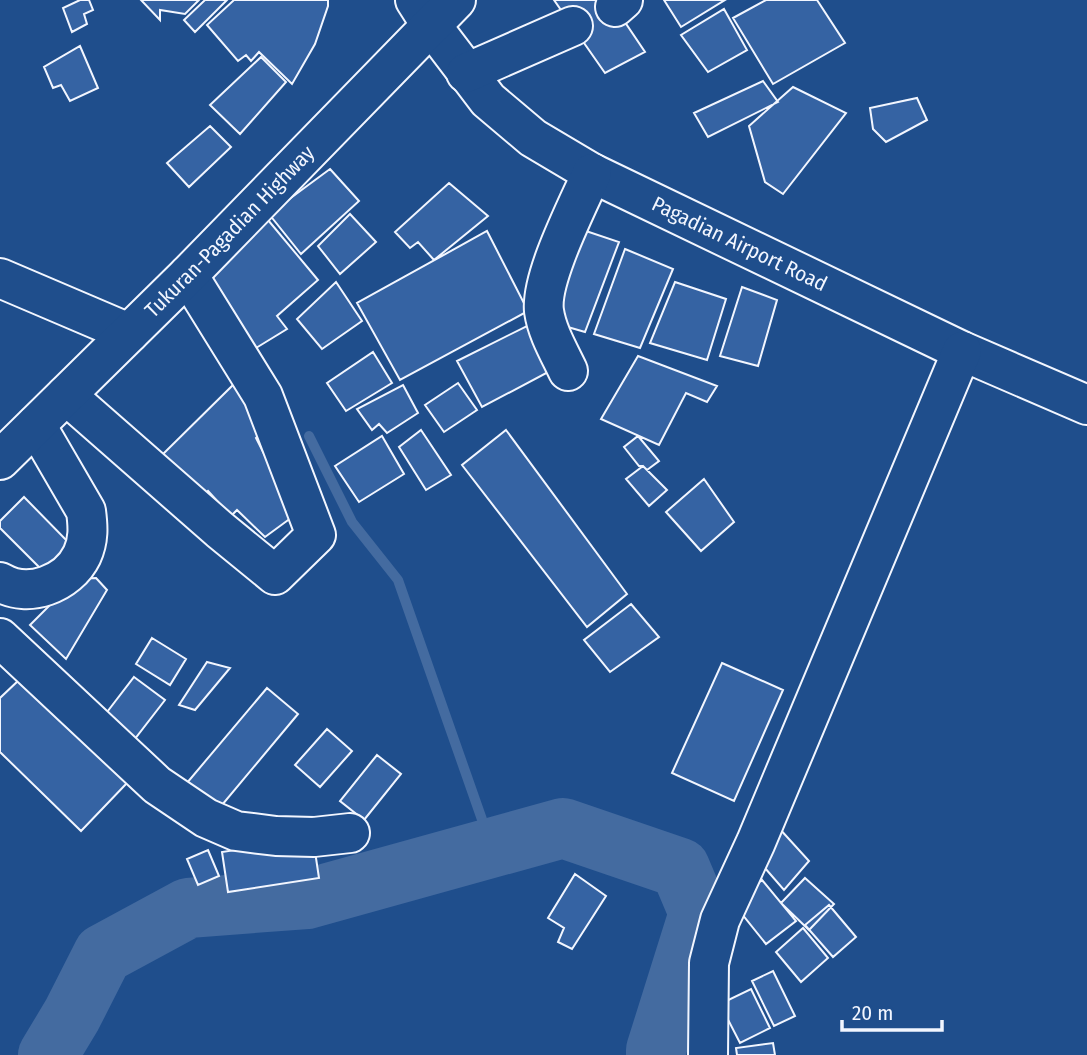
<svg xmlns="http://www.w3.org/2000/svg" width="1087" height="1055" font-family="'Fira Sans Condensed',sans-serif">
	<rect width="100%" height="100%" fill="#1f4e8c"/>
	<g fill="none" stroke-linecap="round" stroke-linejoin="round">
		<path stroke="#446ba0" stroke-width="10" d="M 309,436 L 352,522 L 398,580 L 492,848"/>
		<path stroke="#446ba0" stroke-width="60" d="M 48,1055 L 72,1015 L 103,954 L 188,908 L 307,899 L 563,828 L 680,868 L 699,913 L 656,1050 L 656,1055"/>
	</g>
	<path fill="#3563a3" stroke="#f2f6ff" stroke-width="2" d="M 80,0 L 89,0 L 93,10 L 84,14 L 87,24 L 72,32 L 63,8 Z
		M 141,0 L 199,0 L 185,14 L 160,10 L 160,20 Z
		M 205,0 L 227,0 L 195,32 L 184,20 Z
		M 234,0 L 328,0 L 328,6 L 315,44 L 292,84 L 259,52 L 251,61 L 246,55 L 238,61 L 207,25 Z
		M 554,0 L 610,0 L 645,52 L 605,73 Z
		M 664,0 L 725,0 L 681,27 Z
		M 766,0 L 817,0 L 845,43 L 773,84 L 733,18 Z
		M 724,9 L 747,50 L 708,72 L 681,35 Z
		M 80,46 L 98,88 L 70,101 L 61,85 L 53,88 L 44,67 Z
		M 261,57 L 286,82 L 240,134 L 210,105 Z
		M 763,81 L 778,102 L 708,137 L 694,113 Z
		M 793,87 L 846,113 L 783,194 L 765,182 L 749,126 Z
		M 917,98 L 927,120 L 886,142 L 873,129 L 870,108 Z
		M 210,126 L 231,147 L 189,187 L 167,163 Z
		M 330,169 L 359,201 L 301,254 L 269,214 Z
		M 449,183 L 488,216 L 434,260 L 418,242 L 410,248 L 395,232 Z
		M 350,214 L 376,242 L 340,274 L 318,246 Z
		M 268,220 L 318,280 L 277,316 L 287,329 L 256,348 L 211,277 Z
		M 577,228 L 619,242 L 585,332 L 554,323 Z
		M 487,231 L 528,311 L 400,380 L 357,303 Z
		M 625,249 L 673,269 L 640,348 L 594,334 Z
		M 336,282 L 362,321 L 322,349 L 297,319 Z
		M 675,282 L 726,299 L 707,360 L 650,343 Z
		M 742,287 L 777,300 L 758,366 L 720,356 Z
		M 531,324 L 552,370 L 482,407 L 457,361 Z
		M 373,352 L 392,383 L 346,411 L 327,383 Z
		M 638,356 L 717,386 L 707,402 L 686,393 L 659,445 L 601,419 Z
		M 458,383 L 477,410 L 444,432 L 425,405 Z
		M 234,384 L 272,422 L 256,438 L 295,515 L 265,537 L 237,510 L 231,516 L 208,491 L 201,497 L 161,456 Z
		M 403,385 L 418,413 L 387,433 L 379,424 L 372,430 L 357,409 Z
		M 421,430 L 451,475 L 426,490 L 399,447 Z
		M 506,430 L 627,594 L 587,627 L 462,465 Z
		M 382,436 L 404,474 L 359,502 L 335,466 Z
		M 638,436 L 659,461 L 647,470 L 643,466 L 639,466 L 624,447 Z
		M 643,466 L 667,490 L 649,506 L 626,479 Z
		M 704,479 L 734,522 L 701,551 L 666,512 Z
		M 24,497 L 74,548 L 47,575 L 0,528 L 0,521 Z
		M 96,578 L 107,590 L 66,659 L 30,625 L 76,579 Z
		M 631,604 L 659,637 L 610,672 L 584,640 Z
		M 152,638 L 186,659 L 170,685 L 136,664 Z
		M 207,662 L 230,668 L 195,710 L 179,705 Z
		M 722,663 L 783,690 L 734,801 L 672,773 Z
		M 134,677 L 165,700 L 134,740 L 104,716 Z
		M 19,680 L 127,783 L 81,831 L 0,752 L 0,698 Z
		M 267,688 L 298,714 L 212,817 L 181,790 Z
		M 327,729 L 352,751 L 320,787 L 295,765 Z
		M 377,755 L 401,774 L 364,820 L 340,801 Z
		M 778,827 L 809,861 L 784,890 L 758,860 Z
		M 313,838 L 319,878 L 228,892 L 222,852 Z
		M 208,850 L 219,876 L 198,885 L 187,859 Z
		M 575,874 L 606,896 L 572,949 L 558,942 L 564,928 L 548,918 Z
		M 805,878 L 834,904 L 809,930 L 781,903 Z
		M 762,880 L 796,921 L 766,944 L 733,903 Z
		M 829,905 L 856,937 L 833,957 L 805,925 Z
		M 803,928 L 828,958 L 801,982 L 776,952 Z
		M 773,971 L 795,1016 L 774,1026 L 752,981 Z
		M 751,989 L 770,1028 L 740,1043 L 720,1004 Z
		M 773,1043 L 775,1055 L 737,1055 L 736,1048 Z"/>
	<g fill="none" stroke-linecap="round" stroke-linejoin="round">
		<g stroke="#f2f6ff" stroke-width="42">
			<g id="minor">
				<path id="s1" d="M 415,0 L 431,25 L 488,100 L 533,138 L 592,173 L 962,351 L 1087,405"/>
				<path d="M 615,7 L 623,0"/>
				<path d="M 466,73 L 573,26"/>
				<path d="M 0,278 L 129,333"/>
				<path d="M 568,371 C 559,352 547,332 544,311 C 540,278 578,205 592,173"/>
				<path d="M 66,395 L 220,530 L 275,575 L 316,535 L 263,396 L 188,275"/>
				<path d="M 0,582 C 28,599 68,584 82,555 C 89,540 88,526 86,511 L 36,425"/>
				<path d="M 0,638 L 157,785 L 206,818 L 236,831 L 276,836 L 314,837 L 350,833"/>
				<path d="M 708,1055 L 709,963 L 720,920 L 756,842 L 962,351"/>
			</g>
		</g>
		<g stroke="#f2f6ff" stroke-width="42">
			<g id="highway">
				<path id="s2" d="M 0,460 L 188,275 L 456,0"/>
			</g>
		</g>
		<use href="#minor" stroke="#1f4e8c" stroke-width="38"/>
		<use href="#highway" stroke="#1f4e8c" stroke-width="38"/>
	</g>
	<g text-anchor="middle" stroke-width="5" stroke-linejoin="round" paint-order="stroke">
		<g font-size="21" fill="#f2f6ff" stroke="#1f4e8c">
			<text dy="7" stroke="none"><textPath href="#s2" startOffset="324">Tukuran-Pagadian Highway</textPath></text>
			<text dy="7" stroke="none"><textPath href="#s1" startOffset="415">Pagadian Airport Road</textPath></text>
		</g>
	</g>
	<path d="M842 1020v10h100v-10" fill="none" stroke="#f2f6ff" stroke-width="3.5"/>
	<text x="852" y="1020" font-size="21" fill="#f2f6ff" stroke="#1f4e8c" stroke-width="5" paint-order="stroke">20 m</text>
</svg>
